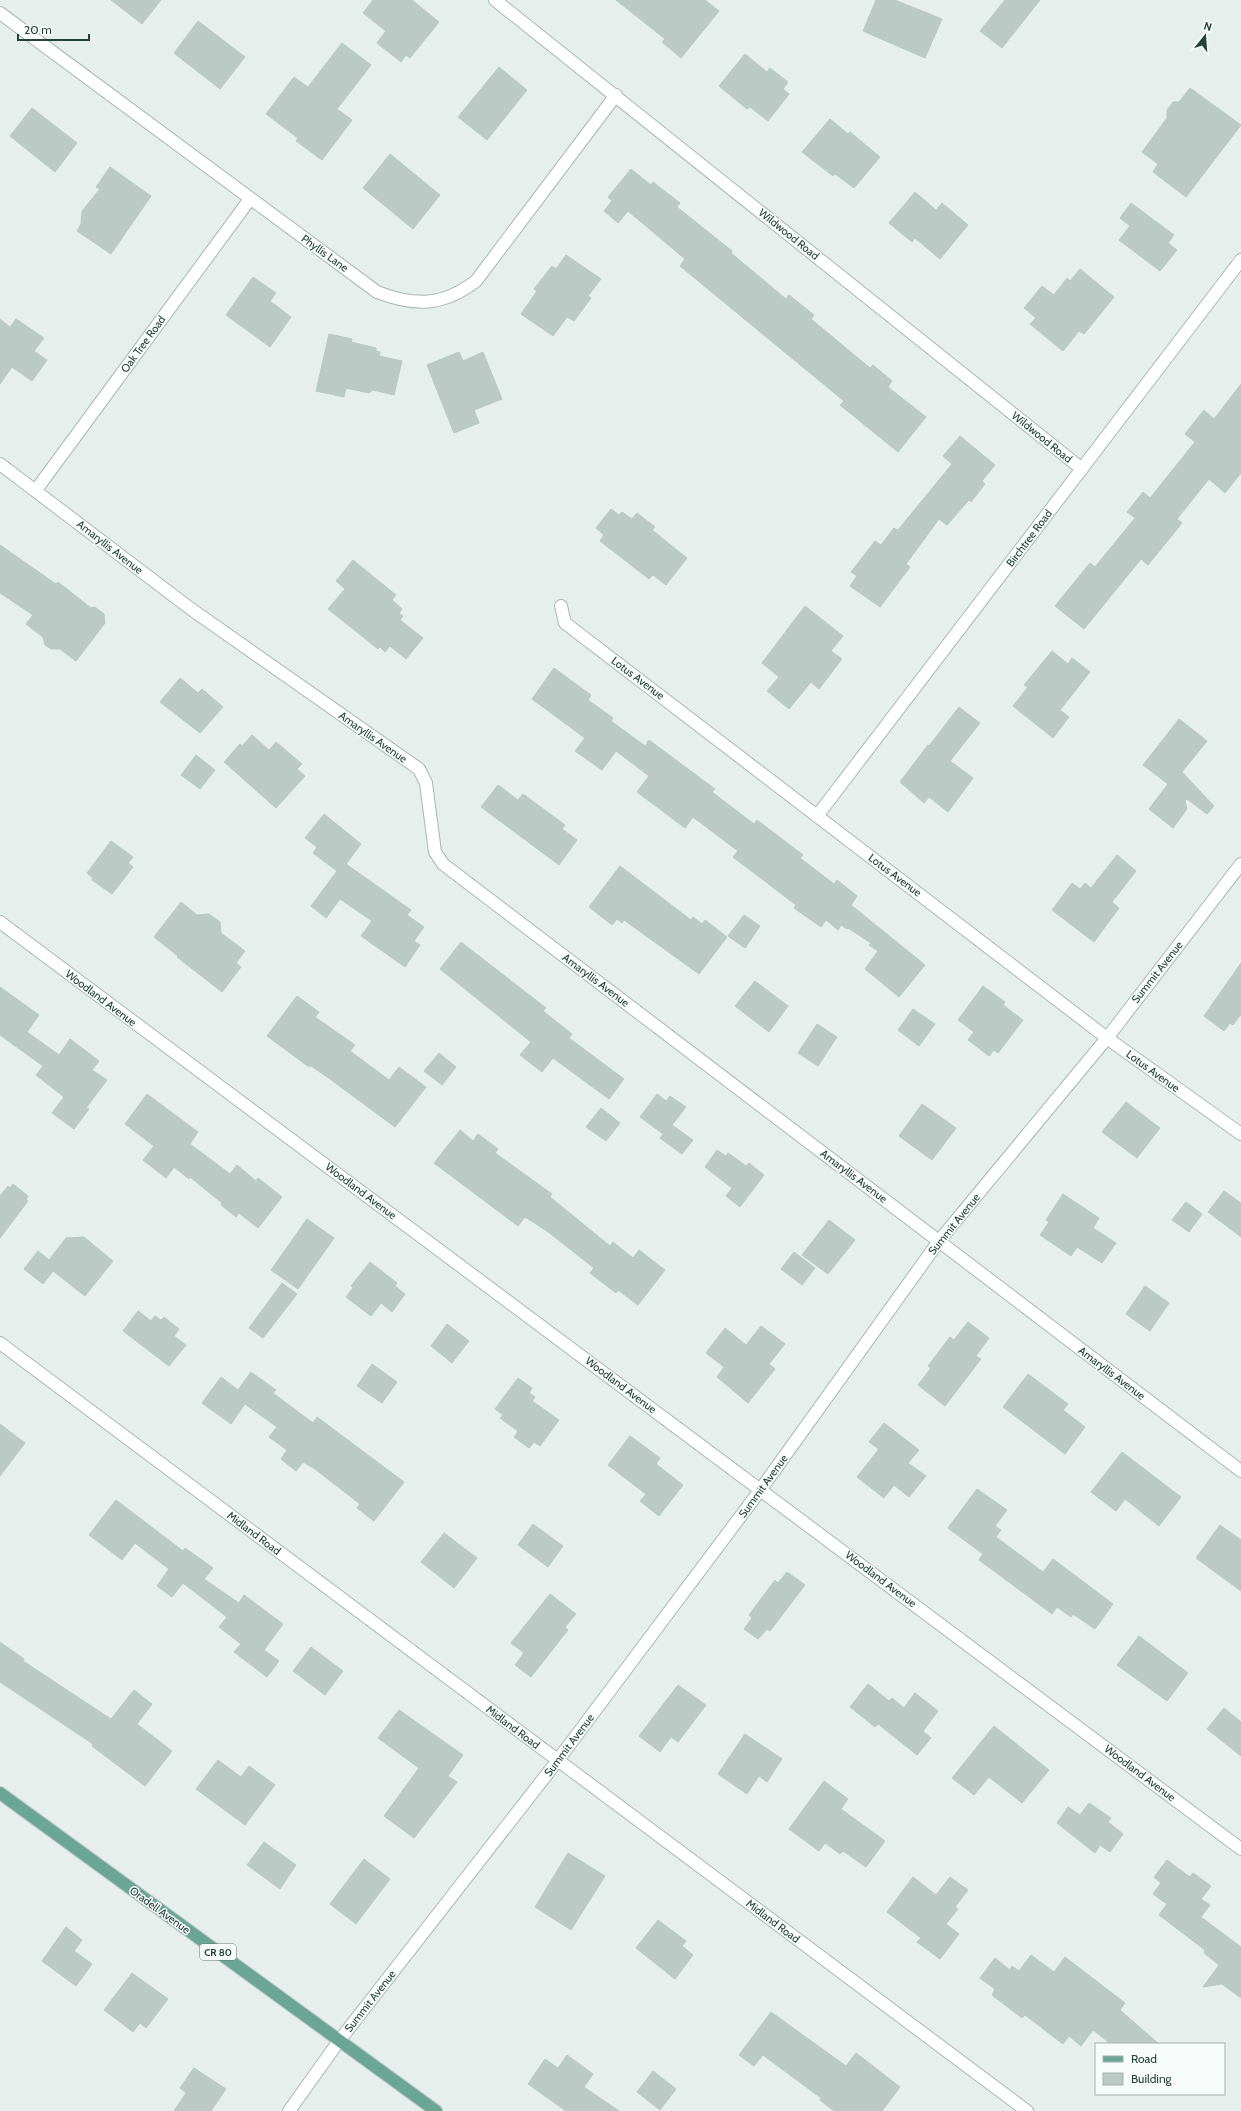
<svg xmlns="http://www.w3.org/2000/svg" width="1241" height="2111" font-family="Cabin,sans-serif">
	<rect width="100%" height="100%" fill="#e6efeb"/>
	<path fill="#bbcac4" stroke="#b8c9c2" d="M 111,0 L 161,0 L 142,24 Z
		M 373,0 L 412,0 L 439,22 L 410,58 L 406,55 L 401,62 L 377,43 L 386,31 L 363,13 Z
		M 616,0 L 705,0 L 719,11 L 681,58 L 662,42 L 665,39 Z
		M 876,0 L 895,0 L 942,19 L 925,58 L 863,31 Z
		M 1005,0 L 1040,0 L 1002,48 L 980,31 Z
		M 198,21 L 245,57 L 220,89 L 174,53 Z
		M 342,43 L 371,65 L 337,109 L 352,120 L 322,160 L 296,141 L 298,138 L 266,114 L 294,77 L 308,87 Z
		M 745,54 L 767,72 L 770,68 L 788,82 L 783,89 L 789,94 L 768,121 L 750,107 L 747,109 L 719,86 Z
		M 499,67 L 527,90 L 487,140 L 458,117 Z
		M 1190,88 L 1241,125 L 1186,197 L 1153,172 L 1158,164 L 1142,152 L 1167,118 L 1167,110 L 1173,102 L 1179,102 Z
		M 32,108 L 77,143 L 55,172 L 10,136 Z
		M 830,119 L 848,134 L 850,132 L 880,157 L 854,188 L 835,174 L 833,176 L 802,152 Z
		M 390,154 L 440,195 L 413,229 L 363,188 Z
		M 110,167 L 151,196 L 111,254 L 77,231 L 81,224 L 82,211 L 100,189 L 96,187 Z
		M 631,169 L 651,185 L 653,182 L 680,203 L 677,207 L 732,251 L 731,253 L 786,299 L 789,295 L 814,315 L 811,319 L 870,368 L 873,365 L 892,381 L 888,387 L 926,417 L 898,452 L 840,405 L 844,401 L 680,266 L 685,259 L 628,211 L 618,223 L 604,211 L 612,201 L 608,197 Z
		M 915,192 L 936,210 L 942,203 L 968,225 L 940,259 L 915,238 L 912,242 L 889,223 Z
		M 1131,203 L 1174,235 L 1168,243 L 1177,250 L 1160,271 L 1119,240 L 1130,226 L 1120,218 Z
		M 566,255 L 601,279 L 588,296 L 591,298 L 574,321 L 567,317 L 553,336 L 521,314 L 537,291 L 534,289 L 552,266 L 556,269 Z
		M 1080,269 L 1114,297 L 1084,334 L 1079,331 L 1063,351 L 1030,324 L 1036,318 L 1024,308 L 1042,286 L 1054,295 L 1067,278 L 1070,281 Z
		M 253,277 L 276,293 L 270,301 L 291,317 L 270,347 L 226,315 Z
		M 0,319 L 10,327 L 16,319 L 44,338 L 34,351 L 47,360 L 32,381 L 12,367 L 0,384 Z
		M 329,334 L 352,339 L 351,342 L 376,348 L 376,351 L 380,352 L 379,356 L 402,361 L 394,395 L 373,390 L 369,393 L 346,388 L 344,397 L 316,391 Z
		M 459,352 L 463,361 L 483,352 L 502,399 L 474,410 L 479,423 L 454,433 L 427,365 Z
		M 1241,384 L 1241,473 L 1225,493 L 1209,479 L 1177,519 L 1182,523 L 1148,565 L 1141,559 L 1084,629 L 1055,606 L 1090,563 L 1095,567 L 1135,518 L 1127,512 L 1143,492 L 1150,498 L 1195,442 L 1185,434 L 1204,410 L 1214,419 Z
		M 960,436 L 995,465 L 982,481 L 985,484 L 971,502 L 969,500 L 947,525 L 939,519 L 906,564 L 910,567 L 880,607 L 850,586 L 857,576 L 851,572 L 875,541 L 881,545 L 894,528 L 898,530 L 952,464 L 943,456 Z
		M 611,509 L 619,515 L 622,512 L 632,519 L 637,513 L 655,527 L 652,530 L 687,558 L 666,585 L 653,575 L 649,579 L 600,541 L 604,535 L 596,528 Z
		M 0,545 L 56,584 L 58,582 L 91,608 L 95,607 L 104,614 L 105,623 L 76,661 L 60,649 L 51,649 L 45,645 L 43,637 L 26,624 L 33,615 L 0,593 Z
		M 353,560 L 396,595 L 392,600 L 402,609 L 399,613 L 403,616 L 400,620 L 423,638 L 406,659 L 390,646 L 385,652 L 380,647 L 378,649 L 328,609 L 345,589 L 336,581 Z
		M 805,606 L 843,636 L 831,651 L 842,659 L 819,689 L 811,682 L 789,709 L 767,691 L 779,677 L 762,663 Z
		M 1052,651 L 1068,664 L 1072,658 L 1090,672 L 1060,710 L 1069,717 L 1053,738 L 1013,706 L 1028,687 L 1024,685 Z
		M 554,668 L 591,695 L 588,700 L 613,718 L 611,721 L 645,746 L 649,740 L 715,789 L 712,792 L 754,824 L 757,820 L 803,855 L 800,858 L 834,884 L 837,880 L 857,896 L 851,905 L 925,965 L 899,997 L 865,969 L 878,951 L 869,945 L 871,943 L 848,928 L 847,929 L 841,925 L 838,930 L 826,920 L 821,927 L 794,908 L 796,905 L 733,857 L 738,851 L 693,817 L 685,828 L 637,792 L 649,776 L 616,751 L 602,770 L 575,751 L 585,738 L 532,699 Z
		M 180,678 L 198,693 L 202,689 L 223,707 L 200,733 L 160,702 Z
		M 959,707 L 980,723 L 950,761 L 973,778 L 948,812 L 929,797 L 924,803 L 900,782 L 928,745 L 929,746 Z
		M 1179,719 L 1207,741 L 1182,772 L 1214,806 L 1207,814 L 1187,799 L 1185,801 L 1187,809 L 1173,828 L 1149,809 L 1168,784 L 1143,765 Z
		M 252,735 L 269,750 L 276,742 L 302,764 L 297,769 L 305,776 L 276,808 L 224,762 L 240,744 L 242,746 Z
		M 196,755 L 215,770 L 200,789 L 181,775 Z
		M 498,785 L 518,800 L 523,794 L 565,825 L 562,829 L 577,840 L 559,865 L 481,807 Z
		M 324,814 L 361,844 L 346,864 L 411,910 L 407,915 L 424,927 L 414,941 L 420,945 L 405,967 L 361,936 L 372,921 L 340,899 L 326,918 L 311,906 L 337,871 L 313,853 L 317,847 L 305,838 Z
		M 111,841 L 133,857 L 128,863 L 133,867 L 112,894 L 92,880 L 93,878 L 87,873 Z
		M 1117,855 L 1136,871 L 1112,902 L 1119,908 L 1094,942 L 1052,910 L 1072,883 L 1080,889 L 1085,883 L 1091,888 Z
		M 620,866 L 691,920 L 693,917 L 702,924 L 705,920 L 727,937 L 699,974 L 624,920 L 622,923 L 617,919 L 612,925 L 589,907 Z
		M 181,902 L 197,915 L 209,914 L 220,922 L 221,933 L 245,951 L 236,963 L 241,967 L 222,992 L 177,957 L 178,956 L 154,937 Z
		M 744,915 L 760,926 L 745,948 L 728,936 Z
		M 461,942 L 546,1008 L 543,1011 L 572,1034 L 569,1038 L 624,1079 L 609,1099 L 553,1058 L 542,1072 L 520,1055 L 531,1042 L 440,969 Z
		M 1241,963 L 1241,1014 L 1233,1025 L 1230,1023 L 1224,1031 L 1204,1016 Z
		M 755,981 L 788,1006 L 769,1032 L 735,1006 Z
		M 983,986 L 1005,1002 L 1003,1005 L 1023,1020 L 998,1053 L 994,1050 L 989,1056 L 968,1040 L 974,1032 L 958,1020 Z
		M 0,987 L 39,1015 L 27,1032 L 59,1055 L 70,1039 L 99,1061 L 92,1070 L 107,1080 L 86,1108 L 89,1109 L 74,1129 L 52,1113 L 64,1097 L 36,1075 L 43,1066 L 0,1035 Z
		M 297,996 L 319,1012 L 315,1017 L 355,1045 L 350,1051 L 389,1080 L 399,1067 L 426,1087 L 395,1127 L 330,1079 L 311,1066 L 309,1067 L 267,1036 Z
		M 913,1009 L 935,1024 L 919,1046 L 898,1030 Z
		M 817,1024 L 837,1037 L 818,1066 L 798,1053 Z
		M 439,1053 L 456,1067 L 442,1085 L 424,1071 Z
		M 147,1094 L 198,1132 L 190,1144 L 230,1174 L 237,1165 L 256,1181 L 258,1178 L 282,1197 L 258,1228 L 239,1213 L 236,1217 L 221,1205 L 222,1203 L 190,1177 L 189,1179 L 174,1167 L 166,1178 L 143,1160 L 154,1146 L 125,1124 Z
		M 657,1094 L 666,1101 L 670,1096 L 686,1107 L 672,1125 L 693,1140 L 682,1154 L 660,1138 L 663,1134 L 640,1117 Z
		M 1126,1102 L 1160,1128 L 1137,1158 L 1102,1132 Z
		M 922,1104 L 956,1128 L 932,1160 L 899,1136 Z
		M 601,1108 L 620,1123 L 606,1141 L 586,1127 Z
		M 460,1130 L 473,1141 L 478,1134 L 498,1149 L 495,1153 L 552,1194 L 550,1197 L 610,1246 L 613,1242 L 633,1258 L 639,1250 L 665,1270 L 638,1305 L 618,1290 L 616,1293 L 590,1273 L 594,1268 L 547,1231 L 525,1217 L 518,1226 L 434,1163 Z
		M 717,1150 L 726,1156 L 728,1153 L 746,1166 L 749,1163 L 764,1175 L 740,1207 L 726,1196 L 732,1188 L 705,1167 Z
		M 13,1184 L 28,1196 L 26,1200 L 28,1201 L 0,1238 L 0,1196 L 8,1186 L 10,1188 Z
		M 1224,1191 L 1241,1203 L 1241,1237 L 1208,1212 Z
		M 1063,1194 L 1099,1218 L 1093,1228 L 1116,1243 L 1102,1263 L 1077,1247 L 1071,1256 L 1040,1235 L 1049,1222 L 1046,1220 Z
		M 1186,1202 L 1202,1214 L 1189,1232 L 1172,1220 Z
		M 307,1219 L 334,1238 L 298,1289 L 271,1270 Z
		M 829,1220 L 855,1240 L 828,1274 L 802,1255 Z
		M 84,1237 L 113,1261 L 85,1296 L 53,1271 L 43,1284 L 24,1269 L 38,1251 L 49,1260 L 66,1238 Z
		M 794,1252 L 815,1268 L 802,1285 L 781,1269 Z
		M 370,1262 L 397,1283 L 395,1286 L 405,1294 L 392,1312 L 381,1303 L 371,1316 L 346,1297 L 353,1288 L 351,1286 Z
		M 282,1283 L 297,1294 L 263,1338 L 249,1328 Z
		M 1145,1286 L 1169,1303 L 1150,1331 L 1126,1314 Z
		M 138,1311 L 151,1321 L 155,1316 L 161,1320 L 164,1317 L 179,1329 L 174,1336 L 186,1345 L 169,1366 L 123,1331 Z
		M 968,1322 L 989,1338 L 976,1356 L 981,1359 L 945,1406 L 918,1385 L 931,1368 L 928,1366 L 950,1337 L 954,1340 Z
		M 447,1324 L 469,1341 L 452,1363 L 431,1346 Z
		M 761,1326 L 785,1344 L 769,1364 L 775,1369 L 748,1403 L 717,1377 L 724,1367 L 706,1353 L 725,1328 L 746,1345 Z
		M 372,1364 L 397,1382 L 382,1403 L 357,1386 Z
		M 251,1372 L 276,1390 L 273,1393 L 313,1423 L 317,1417 L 404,1482 L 374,1521 L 357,1508 L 360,1504 L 315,1469 L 303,1462 L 296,1471 L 281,1459 L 287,1450 L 269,1437 L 277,1427 L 245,1404 L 231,1424 L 202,1403 L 221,1377 L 238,1390 Z
		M 1028,1374 L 1068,1404 L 1063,1410 L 1085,1427 L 1065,1454 L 1003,1407 Z
		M 518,1378 L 532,1388 L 529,1393 L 535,1397 L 532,1401 L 559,1420 L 540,1446 L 534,1442 L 529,1448 L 514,1437 L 518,1431 L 500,1418 L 503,1415 L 495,1409 Z
		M 884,1423 L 919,1450 L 908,1463 L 926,1476 L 909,1497 L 894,1485 L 884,1498 L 857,1477 L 879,1449 L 869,1442 Z
		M 0,1424 L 25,1443 L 0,1476 Z
		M 630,1436 L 660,1458 L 656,1464 L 683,1485 L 659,1516 L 640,1501 L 646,1494 L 608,1465 Z
		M 1122,1452 L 1181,1497 L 1159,1526 L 1125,1499 L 1116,1511 L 1091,1492 Z
		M 977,1489 L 1007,1510 L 995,1526 L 1001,1530 L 996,1537 L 1043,1572 L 1053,1559 L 1113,1604 L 1095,1629 L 1073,1614 L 1071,1617 L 1057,1607 L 1052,1614 L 979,1560 L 983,1554 L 948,1528 Z
		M 116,1500 L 183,1551 L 185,1548 L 213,1568 L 204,1579 L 239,1603 L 244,1595 L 283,1624 L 264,1650 L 279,1661 L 267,1677 L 234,1652 L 241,1644 L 219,1627 L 227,1617 L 183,1583 L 172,1597 L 157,1586 L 169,1569 L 135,1543 L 122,1560 L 89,1535 Z
		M 533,1524 L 563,1546 L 548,1567 L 518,1545 Z
		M 1220,1525 L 1241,1540 L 1241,1591 L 1196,1558 Z
		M 444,1533 L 477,1558 L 454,1588 L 421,1562 Z
		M 787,1572 L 805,1585 L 770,1631 L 767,1629 L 758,1639 L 744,1629 L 752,1618 L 749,1615 L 775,1580 L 778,1583 Z
		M 550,1594 L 576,1614 L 565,1627 L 568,1630 L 531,1677 L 515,1665 L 524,1653 L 511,1643 Z
		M 1139,1636 L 1188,1673 L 1167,1701 L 1117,1665 Z
		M 0,1642 L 24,1659 L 23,1661 L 111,1719 L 134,1690 L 152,1704 L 137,1724 L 172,1751 L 145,1786 L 92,1746 L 93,1744 L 0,1682 Z
		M 311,1647 L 343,1671 L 325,1695 L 293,1671 Z
		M 868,1684 L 889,1701 L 892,1698 L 904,1708 L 915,1693 L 938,1711 L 923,1731 L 931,1738 L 917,1755 L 878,1724 L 875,1727 L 850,1707 Z
		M 678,1685 L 706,1705 L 678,1742 L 671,1737 L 660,1752 L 639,1736 Z
		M 1224,1708 L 1241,1722 L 1241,1756 L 1207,1729 Z
		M 399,1710 L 463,1755 L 448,1776 L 457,1782 L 414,1838 L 384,1816 L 419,1768 L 378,1738 Z
		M 994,1726 L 1049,1770 L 1022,1803 L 989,1777 L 974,1795 L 952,1778 Z
		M 745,1734 L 782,1759 L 767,1782 L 759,1776 L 747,1794 L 718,1774 Z
		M 218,1760 L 241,1777 L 249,1766 L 275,1785 L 245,1825 L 196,1789 Z
		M 824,1781 L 848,1799 L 841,1809 L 885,1841 L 866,1867 L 843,1851 L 840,1854 L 825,1843 L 819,1851 L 789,1829 Z
		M 1089,1803 L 1111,1818 L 1108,1822 L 1123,1834 L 1110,1852 L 1100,1845 L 1095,1853 L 1057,1823 L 1068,1807 L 1080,1815 Z
		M 264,1842 L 296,1865 L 280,1889 L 247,1865 Z
		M 568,1853 L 605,1876 L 571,1930 L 535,1907 Z
		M 364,1859 L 390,1879 L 356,1924 L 330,1904 Z
		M 1167,1860 L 1190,1877 L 1193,1873 L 1211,1886 L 1201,1899 L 1210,1905 L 1201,1917 L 1241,1947 L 1241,1998 L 1222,1984 L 1203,1987 L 1219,1965 L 1204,1953 L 1205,1950 L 1159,1915 L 1167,1904 L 1153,1894 L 1161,1883 L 1154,1877 Z
		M 913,1877 L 936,1895 L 950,1877 L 968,1890 L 955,1907 L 958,1909 L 946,1924 L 959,1934 L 940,1959 L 917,1942 L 921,1938 L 887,1912 Z
		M 658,1920 L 686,1941 L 682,1946 L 693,1955 L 675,1979 L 636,1948 Z
		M 66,1927 L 82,1940 L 74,1951 L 92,1964 L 76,1986 L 42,1961 Z
		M 1031,1955 L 1054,1972 L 1065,1957 L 1125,2003 L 1120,2010 L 1159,2044 L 1111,2044 L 1093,2030 L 1081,2046 L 1069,2036 L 1063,2044 L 1025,2015 L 1022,2018 L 992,1995 L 995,1989 L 980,1978 L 995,1958 L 1010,1970 L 1012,1966 L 1019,1971 Z
		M 132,1973 L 168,1999 L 146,2028 L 140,2023 L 133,2032 L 104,2010 Z
		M 771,2012 L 846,2066 L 856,2053 L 900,2087 L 882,2111 L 834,2111 L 820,2100 L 821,2098 L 763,2055 L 754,2066 L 739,2055 Z
		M 567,2055 L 593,2074 L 584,2087 L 619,2111 L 566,2111 L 528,2084 L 545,2059 L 558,2068 Z
		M 194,2068 L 226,2089 L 211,2111 L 174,2111 L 186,2093 L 180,2088 Z
		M 653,2071 L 676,2089 L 660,2110 L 637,2092 Z"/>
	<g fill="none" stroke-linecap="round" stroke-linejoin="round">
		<g stroke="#a8b8b2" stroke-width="14">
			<path id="street" d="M 495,0 L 1082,469
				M 0,13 L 377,292 C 416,307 443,306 476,281 L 616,95
				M 0,464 L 191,609 L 419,769 L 426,783 L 435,852 L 443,864 L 1241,1471
				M 36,490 L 250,199
				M 561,606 L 565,623 L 1107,1038 L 1241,1134
				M 817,816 L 1241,260
				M 0,922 L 1241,1849
				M 0,1343 L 1027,2111
				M 289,2111 L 339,2041 L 558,1760 L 761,1489 L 939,1241 L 1107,1038 L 1241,864"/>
		</g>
		<g stroke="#c2cac8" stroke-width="14">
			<path id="primary" d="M 0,1793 L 436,2111"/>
		</g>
		<use href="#street" stroke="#fff" stroke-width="12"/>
		<use href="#primary" stroke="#6aa596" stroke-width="12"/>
	</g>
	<g text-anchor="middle" stroke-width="3" stroke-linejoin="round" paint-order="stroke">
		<rect fill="#f7fbf9" stroke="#637a73" stroke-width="1" x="200" y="1944" width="36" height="16" rx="3"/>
		<g font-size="10" font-weight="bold" fill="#24423a">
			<text x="218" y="1956">CR 80</text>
		</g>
		<g font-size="11" fill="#24423a" stroke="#f7fbf9">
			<text transform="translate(789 234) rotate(39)" y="4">Wildwood Road</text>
			<text transform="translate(325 253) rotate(36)" y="4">Phyllis Lane</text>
			<text transform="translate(143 344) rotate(-54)" y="4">Oak Tree Road</text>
			<text transform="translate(1042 437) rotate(39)" y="4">Wildwood Road</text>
			<text transform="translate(1029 538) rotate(-53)" y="4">Birchtree Road</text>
			<text transform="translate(110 547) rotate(38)" y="4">Amaryllis Avenue</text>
			<text transform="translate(638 678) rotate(37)" y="4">Lotus Avenue</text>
			<text transform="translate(373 737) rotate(35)" y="4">Amaryllis Avenue</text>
			<text transform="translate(895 875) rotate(37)" y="4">Lotus Avenue</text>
			<text transform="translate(1157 972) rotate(-52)" y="4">Summit Avenue</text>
			<text transform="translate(596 980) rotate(37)" y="4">Amaryllis Avenue</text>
			<text transform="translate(101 998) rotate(37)" y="4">Woodland Avenue</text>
			<text transform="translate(1153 1071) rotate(36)" y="4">Lotus Avenue</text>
			<text transform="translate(854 1176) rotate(37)" y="4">Amaryllis Avenue</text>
			<text transform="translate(361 1191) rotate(37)" y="4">Woodland Avenue</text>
			<text transform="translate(954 1224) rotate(-51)" y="4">Summit Avenue</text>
			<text transform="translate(1112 1373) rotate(37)" y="4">Amaryllis Avenue</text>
			<text transform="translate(621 1385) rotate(37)" y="4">Woodland Avenue</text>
			<text transform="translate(763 1486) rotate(-54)" y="4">Summit Avenue</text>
			<text transform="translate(254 1533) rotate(37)" y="4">Midland Road</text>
			<text transform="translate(881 1579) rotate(37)" y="4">Woodland Avenue</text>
			<text transform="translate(513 1727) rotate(37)" y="4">Midland Road</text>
			<text transform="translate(569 1745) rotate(-53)" y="4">Summit Avenue</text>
			<text transform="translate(1140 1773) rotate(37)" y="4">Woodland Avenue</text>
			<text transform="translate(160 1910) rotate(36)" y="4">Oradell Avenue</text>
			<text transform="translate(773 1921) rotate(37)" y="4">Midland Road</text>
			<text transform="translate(370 2001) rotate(-52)" y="4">Summit Avenue</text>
		</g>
	</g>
	<rect x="1095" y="2043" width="130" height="52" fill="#f7fbf9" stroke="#a3b1ad"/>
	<rect x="1103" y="2056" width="20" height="6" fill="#6aa596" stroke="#a3b1ad"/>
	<text x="1131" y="2063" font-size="12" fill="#24423a">Road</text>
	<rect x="1103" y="2073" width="20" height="12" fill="#bbcac4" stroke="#a3b1ad"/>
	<text x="1131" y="2083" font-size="12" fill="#24423a">Building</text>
	<g transform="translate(1205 36) rotate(17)" stroke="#f7fbf9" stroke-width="3" paint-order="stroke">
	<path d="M0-3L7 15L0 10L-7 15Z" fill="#24423a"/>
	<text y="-6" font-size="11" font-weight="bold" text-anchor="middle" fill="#24423a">N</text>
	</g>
	<path d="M18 34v6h71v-6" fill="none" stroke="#24423a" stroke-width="2"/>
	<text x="24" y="34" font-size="12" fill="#24423a" stroke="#f7fbf9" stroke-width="3" paint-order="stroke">20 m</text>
</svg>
